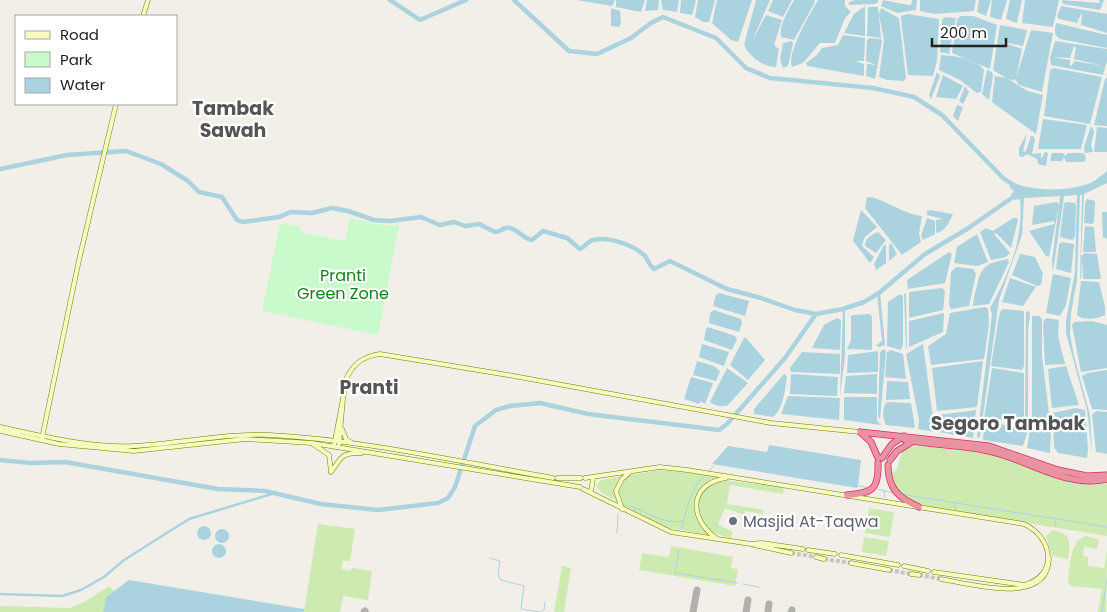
<svg xmlns="http://www.w3.org/2000/svg" width="1107" height="612" font-family="Poppins,sans-serif">
	<rect width="100%" height="100%" fill="#f2efe9"/>
	<path fill="#cdebb0" d="M 923,446 L 991,454 L 1092,483 L 1107,482 L 1107,536 L 935,508 L 912,502 L 906,499 L 895,488 L 892,472 L 897,470 L 902,451 L 912,447 Z
		M 660,470 L 719,476 C 715,479 709,481 705,484 C 685,501 696,521 709,535 L 659,526 L 625,511 L 622,504 L 602,493 L 596,486 L 601,480 Z
		M 723,480 L 781,487 L 784,490 L 783,494 L 730,485 L 727,504 L 763,510 L 763,514 L 745,511 L 744,515 L 725,508 L 718,524 L 733,532 L 730,538 C 722,535 713,534 707,528 C 689,510 700,485 723,480 Z
		M 869,508 L 894,512 L 890,537 L 865,533 Z
		M 318,524 L 355,529 L 350,561 L 343,561 L 341,569 L 351,571 L 352,568 L 372,571 L 368,600 L 343,596 L 340,612 L 304,612 Z
		M 1053,530 C 1071,533 1071,543 1068,559 L 1052,556 L 1046,536 Z
		M 1087,536 L 1099,540 L 1097,549 L 1084,547 L 1083,556 L 1088,557 L 1088,566 L 1104,568 L 1107,551 L 1106,612 L 1098,612 L 1102,589 L 1071,586 L 1068,583 C 1070,569 1069,539 1087,536 Z
		M 864,537 L 889,541 L 886,556 L 862,552 Z
		M 671,546 L 733,557 L 731,568 L 738,569 L 735,586 L 639,570 L 642,553 L 669,557 Z
		M 562,566 L 571,568 L 564,612 L 554,612 Z
		M 109,586 L 114,591 L 106,597 L 103,612 L 0,612 L 0,606 L 70,608 L 86,601 Z"/>
	<path fill="#c8facc" d="M 350,218 L 382,225 L 399,225 L 378,335 L 262,311 L 280,224 L 299,226 L 300,231 L 303,233 L 345,241 Z"/>
	<path fill="#aad3df" fill-rule="evenodd" d="M 577,0 L 615,0 L 612,6 Z
		M 616,0 L 645,0 L 641,12 L 616,7 Z
		M 647,0 L 659,0 L 658,10 L 645,11 Z
		M 661,0 L 679,0 L 677,12 L 663,10 Z
		M 681,0 L 696,0 L 692,15 L 680,13 Z
		M 698,0 L 715,0 L 709,22 L 703,22 L 695,17 Z
		M 717,0 L 752,0 L 738,42 L 731,40 L 712,23 Z
		M 756,0 L 770,0 L 752,41 L 766,15 L 782,20 L 774,45 L 779,49 L 776,67 C 763,67 749,56 744,45 Z
		M 773,0 L 792,0 L 783,17 L 768,11 Z
		M 794,0 L 814,0 L 815,2 L 794,40 L 781,37 C 779,25 788,11 794,0 Z
		M 818,0 L 845,0 L 845,6 L 851,12 L 845,18 L 835,43 L 820,43 L 803,63 L 792,67 C 786,54 810,14 818,0 Z
		M 855,0 L 878,0 L 878,2 L 875,4 L 849,5 L 849,2 Z
		M 883,0 L 909,5 L 911,5 L 912,0 L 917,0 L 916,10 L 897,13 L 881,6 Z
		M 920,0 L 976,0 L 974,11 L 935,14 L 920,11 Z
		M 979,0 L 991,0 L 986,16 L 977,12 Z
		M 992,0 L 1007,0 L 1001,20 L 990,17 Z
		M 1010,0 L 1022,0 L 1017,23 L 1006,19 Z
		M 1025,0 L 1059,0 L 1053,27 L 1022,23 Z
		M 1062,0 L 1100,3 L 1099,0 L 1104,0 L 1100,10 L 1063,4 Z
		M 865,6 L 865,36 L 844,33 L 854,14 Z
		M 1061,6 L 1107,14 L 1107,33 L 1081,25 L 1082,12 L 1077,23 L 1059,19 L 1057,16 Z
		M 868,7 L 878,7 L 881,38 L 867,36 Z
		M 611,8 L 620,11 L 621,24 L 619,27 L 611,26 Z
		M 881,8 L 899,18 L 906,78 L 904,81 L 887,80 L 879,77 L 884,40 L 879,15 Z
		M 908,14 L 939,19 L 937,61 L 933,76 L 908,75 L 901,19 L 901,16 Z
		M 960,16 L 973,16 L 997,25 L 990,69 L 952,53 L 957,20 Z
		M 945,17 L 956,18 L 949,54 L 940,52 L 942,20 Z
		M 1056,23 L 1107,35 L 1107,48 L 1060,39 C 1053,35 1055,29 1056,23 Z
		M 1000,25 L 1027,30 L 1023,46 L 999,41 L 1022,49 L 1016,78 L 1031,30 L 1053,33 L 1042,92 L 1019,85 L 1015,79 L 1013,81 L 1006,78 L 1028,91 L 1043,95 L 1036,134 L 992,102 L 995,76 L 1006,78 L 993,70 Z
		M 843,35 L 865,38 L 864,61 L 855,61 L 864,64 L 864,76 L 807,66 L 806,63 L 817,55 L 822,48 L 838,45 Z
		M 870,38 L 881,39 L 882,41 L 875,79 L 866,76 L 867,64 L 876,65 L 866,61 L 867,40 Z
		M 792,41 L 793,44 L 788,66 L 783,68 L 780,59 L 783,43 Z
		M 1055,41 L 1107,49 L 1107,61 L 1103,75 L 1051,65 L 1050,58 ZM 1074,46 L 1076,48 L 1074,59 L 1103,66 L 1075,61 L 1070,67 L 1070,60 L 1052,57 L 1070,58 Z
		M 941,55 C 954,56 976,58 984,70 L 981,92 L 977,93 L 960,80 L 939,70 Z
		M 1054,68 L 1102,77 L 1090,124 L 1044,116 L 1050,70 Z
		M 987,70 L 992,72 L 993,76 L 989,100 L 982,94 Z
		M 937,72 L 940,76 L 931,99 L 929,95 Z
		M 943,75 L 963,86 L 956,99 L 936,97 Z
		M 1107,78 L 1107,126 L 1094,125 L 1105,79 Z
		M 965,86 L 969,92 L 963,104 L 959,101 Z
		M 957,105 L 963,107 L 958,121 L 953,116 Z
		M 1043,119 L 1087,125 L 1081,149 L 1038,149 Z
		M 1091,126 L 1094,131 L 1091,145 L 1093,152 L 1085,153 L 1084,147 Z
		M 1097,127 L 1107,128 L 1107,152 L 1094,152 Z
		M 1027,133 L 1023,152 L 1026,151 L 1031,136 L 1033,136 L 1035,139 L 1032,154 L 1041,153 L 1041,159 L 1045,152 L 1048,153 L 1046,166 L 1038,164 L 1037,159 L 1027,154 L 1023,157 L 1019,156 L 1019,148 Z
		M 1052,153 L 1063,153 L 1065,156 L 1068,153 L 1083,153 L 1085,155 L 1086,160 L 1083,162 L 1066,162 L 1064,157 L 1062,161 L 1050,161 Z
		M 1107,171 L 1107,183 L 1084,194 L 1081,256 L 1085,253 L 1097,254 L 1101,279 L 1083,279 L 1082,258 L 1081,279 L 1080,278 L 1082,195 L 1080,195 L 1077,280 L 1071,313 L 1070,334 L 1074,356 L 1090,415 L 1092,454 L 1087,410 L 1066,333 L 1066,321 L 1075,272 L 1077,195 L 1064,196 L 1053,272 L 1052,260 L 1059,206 L 1049,257 L 1046,256 L 1029,231 L 1054,224 L 1054,221 L 1032,225 L 1034,206 L 1057,202 L 1059,205 L 1060,196 L 1024,198 L 1022,235 L 999,300 L 980,437 L 977,438 L 992,314 L 990,308 C 1009,274 1024,238 1020,199 L 1014,200 L 1011,195 L 1014,191 L 1009,187 L 1012,182 C 1031,192 1076,192 1094,181 C 1099,178 1103,174 1107,171 Z
		M 867,197 C 882,197 902,214 922,216 L 919,234 L 921,242 L 902,255 L 865,208 Z
		M 1087,199 L 1095,201 L 1094,222 L 1092,224 L 1084,223 L 1085,203 Z
		M 1068,202 L 1075,203 L 1076,205 L 1075,237 L 1072,240 L 1060,237 L 1064,203 Z
		M 861,210 L 877,227 L 864,238 L 862,246 L 874,257 L 870,263 L 853,241 Z
		M 930,210 L 953,214 C 949,222 945,232 936,233 L 936,220 L 943,219 L 927,215 L 927,211 Z
		M 1102,212 L 1107,212 L 1107,239 L 1103,237 Z
		M 927,218 L 935,221 L 935,234 L 923,240 L 921,236 Z
		M 1013,218 L 1017,218 L 1018,220 L 1011,248 L 996,233 L 994,234 L 1010,253 L 1006,257 L 991,260 L 980,232 L 986,228 L 993,231 Z
		M 1085,226 L 1094,227 L 1096,252 L 1083,252 Z
		M 878,232 L 886,240 L 876,253 L 865,246 C 865,238 871,235 878,232 Z
		M 977,234 L 988,262 L 977,266 L 954,263 L 957,247 Z
		M 1062,242 L 1074,244 L 1071,273 L 1056,269 L 1059,244 Z
		M 891,243 L 897,254 L 889,261 L 889,245 Z
		M 884,245 L 886,245 L 886,263 L 876,270 L 874,264 Z
		M 949,252 L 952,254 L 945,283 L 908,289 L 907,280 Z
		M 1020,254 L 1035,257 L 1043,274 L 1041,285 L 1037,286 L 1012,275 Z
		M 1008,259 L 1009,262 L 989,304 L 973,306 C 973,299 975,293 977,286 C 981,265 988,263 1008,259 Z
		M 956,267 L 973,269 L 976,274 L 969,306 L 951,309 L 949,305 L 951,272 Z
		M 1053,274 L 1071,278 L 1066,305 L 1060,316 L 1046,313 Z
		M 1010,278 L 1036,287 L 1023,306 L 1002,302 Z
		M 1081,281 L 1099,282 L 1105,307 L 1105,315 C 1097,319 1083,321 1077,315 Z
		M 942,288 L 945,291 L 943,310 L 909,318 L 909,292 Z
		M 880,292 L 885,345 L 879,347 L 876,345 L 882,341 L 877,294 Z
		M 719,293 L 749,301 L 745,316 L 713,306 L 716,295 Z
		M 906,293 L 907,348 L 906,349 L 904,294 Z
		M 900,294 L 903,296 L 903,344 L 901,350 L 887,346 L 888,302 Z
		M 985,307 L 988,309 L 989,324 L 984,359 L 931,365 L 928,346 L 946,334 L 950,313 Z
		M 845,308 L 845,356 L 840,396 L 843,309 Z
		M 1004,309 L 1024,311 L 1024,366 L 1022,370 L 991,366 L 999,316 L 1001,310 Z
		M 714,310 L 741,319 L 742,323 L 739,332 L 709,323 L 710,313 Z
		M 1028,311 L 1030,313 L 1028,331 L 1028,425 L 1025,424 L 1026,312 Z
		M 944,313 L 943,332 L 909,347 L 909,321 Z
		M 854,315 L 869,314 L 872,316 L 872,350 L 847,349 L 851,340 L 851,316 Z
		M 1032,316 L 1039,316 L 1042,319 L 1042,356 L 1050,422 L 1048,426 L 1033,426 L 1032,424 Z
		M 837,318 L 841,320 L 840,350 L 812,348 L 824,325 Z
		M 1047,318 L 1059,320 L 1058,336 L 1065,364 L 1045,365 L 1043,325 L 1044,320 Z
		M 1092,321 L 1107,325 L 1107,368 L 1081,372 L 1072,325 L 1074,322 Z
		M 708,327 L 735,336 L 737,339 L 732,350 L 704,340 L 706,329 Z
		M 744,338 L 746,338 L 765,360 L 748,380 L 730,365 Z
		M 702,344 L 729,352 L 724,366 L 699,357 Z
		M 923,344 L 935,432 L 918,429 L 919,420 L 906,354 Z
		M 884,349 L 886,351 L 880,420 L 878,415 L 880,352 Z
		M 891,350 L 903,354 L 906,379 L 885,377 L 887,352 Z
		M 878,351 L 878,372 L 847,373 L 848,355 Z
		M 802,352 L 840,354 L 840,374 L 791,372 L 790,368 Z
		M 697,361 L 714,366 L 720,371 L 716,381 L 693,375 Z
		M 983,361 L 977,407 L 937,411 L 932,368 Z
		M 1066,366 L 1079,405 L 1052,408 L 1048,369 Z
		M 727,368 L 748,383 L 728,405 C 723,407 714,406 710,402 Z
		M 992,368 L 1024,373 L 1024,423 L 1009,420 L 984,419 Z
		M 1107,370 L 1107,410 L 1092,409 L 1082,376 L 1088,373 Z
		M 784,374 L 787,376 C 785,389 784,408 773,417 L 754,414 L 754,409 Z
		M 791,374 L 838,377 L 837,396 L 790,394 Z
		M 877,374 L 877,394 L 844,393 L 846,376 Z
		M 691,377 L 713,383 L 705,404 L 701,401 L 699,404 L 684,399 Z
		M 887,381 L 908,382 L 910,399 L 886,400 Z
		M 788,396 L 840,398 L 839,420 L 781,414 Z
		M 844,397 L 877,397 L 877,421 L 881,425 L 844,420 Z
		M 887,402 L 911,403 L 915,428 L 886,425 C 883,418 881,408 887,402 Z
		M 1076,408 L 1085,410 L 1088,450 L 1087,458 L 1058,453 L 1054,447 L 1053,413 Z
		M 976,410 L 973,438 L 939,432 L 938,415 Z
		M 1096,411 L 1107,412 L 1107,454 L 1096,452 L 1092,415 Z
		M 984,423 L 1029,427 L 1023,446 L 983,440 Z
		M 1030,429 L 1051,429 L 1050,453 L 1027,448 Z
		M 769,445 L 861,460 L 858,486 L 857,488 L 712,464 L 728,446 L 767,452 Z
		M197 533a7 7 0 1 1 14 0a7 7 0 1 1-14 0Z
		M215 536a7 7 0 1 1 14 0a7 7 0 1 1-14 0Z
		M212 551a7 7 0 1 1 14 0a7 7 0 1 1-14 0Z
		M 129,580 L 304,609 L 304,612 L 103,612 L 106,597 Z"/>
	<g fill="none" stroke-linecap="round" stroke-linejoin="round">
		<path stroke="#aad3df" stroke-width="1" d="M 708,472 L 714,466
			M 858,486 L 870,488
			M 876,489 L 894,493
			M 884,491 L 885,497
			M 900,494 L 1107,527
			M 955,503 L 956,510
			M 622,506 C 637,502 657,526 683,521
			M 1055,520 L 1056,526
			M 682,528 C 686,508 691,489 705,475
			M 617,533 L 618,514
			M 679,550 L 675,573 L 738,583
			M 490,558 L 500,561 L 498,575 L 501,580 L 524,586 L 521,609 L 540,612 L 544,610 L 545,602
			M 743,584 L 759,587
			M 1102,612 L 1107,579"/>
		<path stroke="#aad3df" stroke-width="2.5" d="M 0,594 L 62,596 L 81,590 L 104,577 L 124,560 L 189,519 L 275,493"/>
		<path stroke="#aad3df" stroke-width="4.5" d="M 390,0 L 420,20 L 466,0
			M 514,0 L 569,51 L 597,54 L 631,38 L 651,23 L 663,17 L 716,38 L 746,68 L 770,78 L 873,88 L 914,97 L 942,115 L 1003,178 L 1015,186
			M 0,169 L 67,155 L 126,151 L 161,164 L 188,181 L 199,192 L 222,197 L 237,220 L 243,222 L 279,217 L 291,212 L 312,213 L 332,208 L 348,211 L 374,220 L 390,221 L 421,217 L 440,225 L 454,222 L 465,226 L 479,224 L 495,232 C 500,232 501,229 506,228 C 515,226 523,239 532,240 L 543,231 L 567,238 L 580,249 C 585,247 588,241 593,240 C 608,236 634,245 645,256 C 648,260 649,265 654,269 L 670,261 L 727,289 L 761,298 L 795,310 L 816,314 L 843,309 L 864,302 L 879,293 L 925,254 L 967,229 L 1016,195
			M 0,460 L 31,463 L 65,462 L 218,489 L 265,491 L 321,504 L 378,510 L 438,503 L 448,498 L 455,487 L 475,426 L 496,410 L 510,406 L 540,403 L 588,414 L 719,430 L 727,424 L 785,358 L 816,314"/>
		<path stroke="#b1b0ac" stroke-width="7" d="M 364,612 L 365,611
			M 693,612 L 697,590
			M 746,612 L 748,600
			M 768,612 L 769,604
			M 791,612 L 792,610"/>
		<path stroke="#c8c6c1" stroke-width="4" stroke-dasharray="4 2" stroke-linecap="butt" d="M 791,553 L 816,557
			M 824,559 L 851,563
			M 889,570 L 911,574
			M 919,575 L 941,579"/>
		<g stroke="#707d05" stroke-width="5">
			<path id="secondary" d="M 143,16 L 148,0
				M 0,427 C 44,436 89,448 134,446 C 179,444 224,433 270,435 C 365,440 460,462 553,478
				M 342,429 L 346,439 L 352,443
				M 0,431 L 59,444 L 134,451 L 245,439 L 312,443 L 580,487
				M 42,438 L 79,260 L 116,104
				M 313,444 L 329,455 L 331,472
				M 339,444 L 343,399
				M 334,446 L 347,377 C 354,363 364,356 380,354 L 508,375 L 771,423 L 860,432
				M 331,472 C 342,457 340,453 362,453
				M 557,478 L 581,478
				M 585,478 L 660,467 L 687,470 L 1024,524 C 1054,538 1058,576 1024,585 L 934,572
				M 583,489 L 671,532 L 751,544 L 761,543 L 803,549
				M 591,492 L 593,478
				M 622,509 L 616,491 L 622,479 L 629,473
				M 716,538 C 688,518 689,484 726,478
				M 754,545 L 791,553
				M 808,550 L 835,554
				M 841,555 L 898,565
				M 816,557 L 824,559
				M 851,563 L 889,570
				M 904,566 L 928,571
				M 911,574 L 919,575
				M 941,579 C 971,584 1048,607 1049,558"/>
		</g>
		<g stroke="#dc2a67" stroke-width="7">
			<path id="highway" d="M 860,432 L 989,446 L 1058,470 L 1087,476 L 1107,475
				M 860,432 L 871,442 L 878,458
				M 905,440 C 933,445 962,445 989,451 C 1027,459 1067,489 1107,479
				M 882,458 L 892,444 L 904,436
				M 890,460 L 897,451 L 912,442
				M 888,465 C 888,488 898,498 919,507
				M 847,495 C 872,493 879,490 878,463"/>
		</g>
		<use href="#secondary" stroke="#f7fabf" stroke-width="4"/>
		<use href="#highway" stroke="#e892a2" stroke-width="5.5"/>
	</g>
	<circle fill="#6b7280" stroke="#fff" stroke-width="2" cx="733" cy="521" r="5"/>
	<g text-anchor="middle" stroke-width="4.5" stroke-linejoin="round" paint-order="stroke">
		<g font-size="16" fill="#0c8416" stroke="#fff">
			<text x="343" y="281">Pranti<tspan x="343" dy="18">Green Zone</tspan></text>
		</g>
		<g font-size="16" fill="#5b616d" stroke="#fff" text-anchor="start">
			<text x="743" y="527">Masjid At-Taqwa</text>
		</g>
		<g font-size="19" font-weight="bold" fill="#555" stroke="#fff">
			<text x="233" y="115">Tambak<tspan x="233" dy="22">Sawah</tspan></text>
			<text x="369" y="394">Pranti</text>
			<text x="1008" y="430">Segoro Tambak</text>
		</g>
	</g>
	<rect x="15" y="15" width="162" height="90" fill="#ffffff" stroke="#a7a7a7"/>
	<rect x="25" y="31" width="25" height="8" fill="#f7fabf" stroke="#a7a7a7"/>
	<text x="60" y="40" font-size="15" fill="#222222">Road</text>
	<rect x="25" y="52" width="25" height="15" fill="#c8facc" stroke="#a7a7a7"/>
	<text x="60" y="65" font-size="15" fill="#222222">Park</text>
	<rect x="25" y="78" width="25" height="15" fill="#aad3df" stroke="#a7a7a7"/>
	<text x="60" y="90" font-size="15" fill="#222222">Water</text>
	<path d="M932 38v8h74v-8" fill="none" stroke="#222222" stroke-width="2.5"/>
	<text x="940" y="38" font-size="15" fill="#222222" stroke="#ffffff" stroke-width="4" paint-order="stroke">200 m</text>
</svg>
